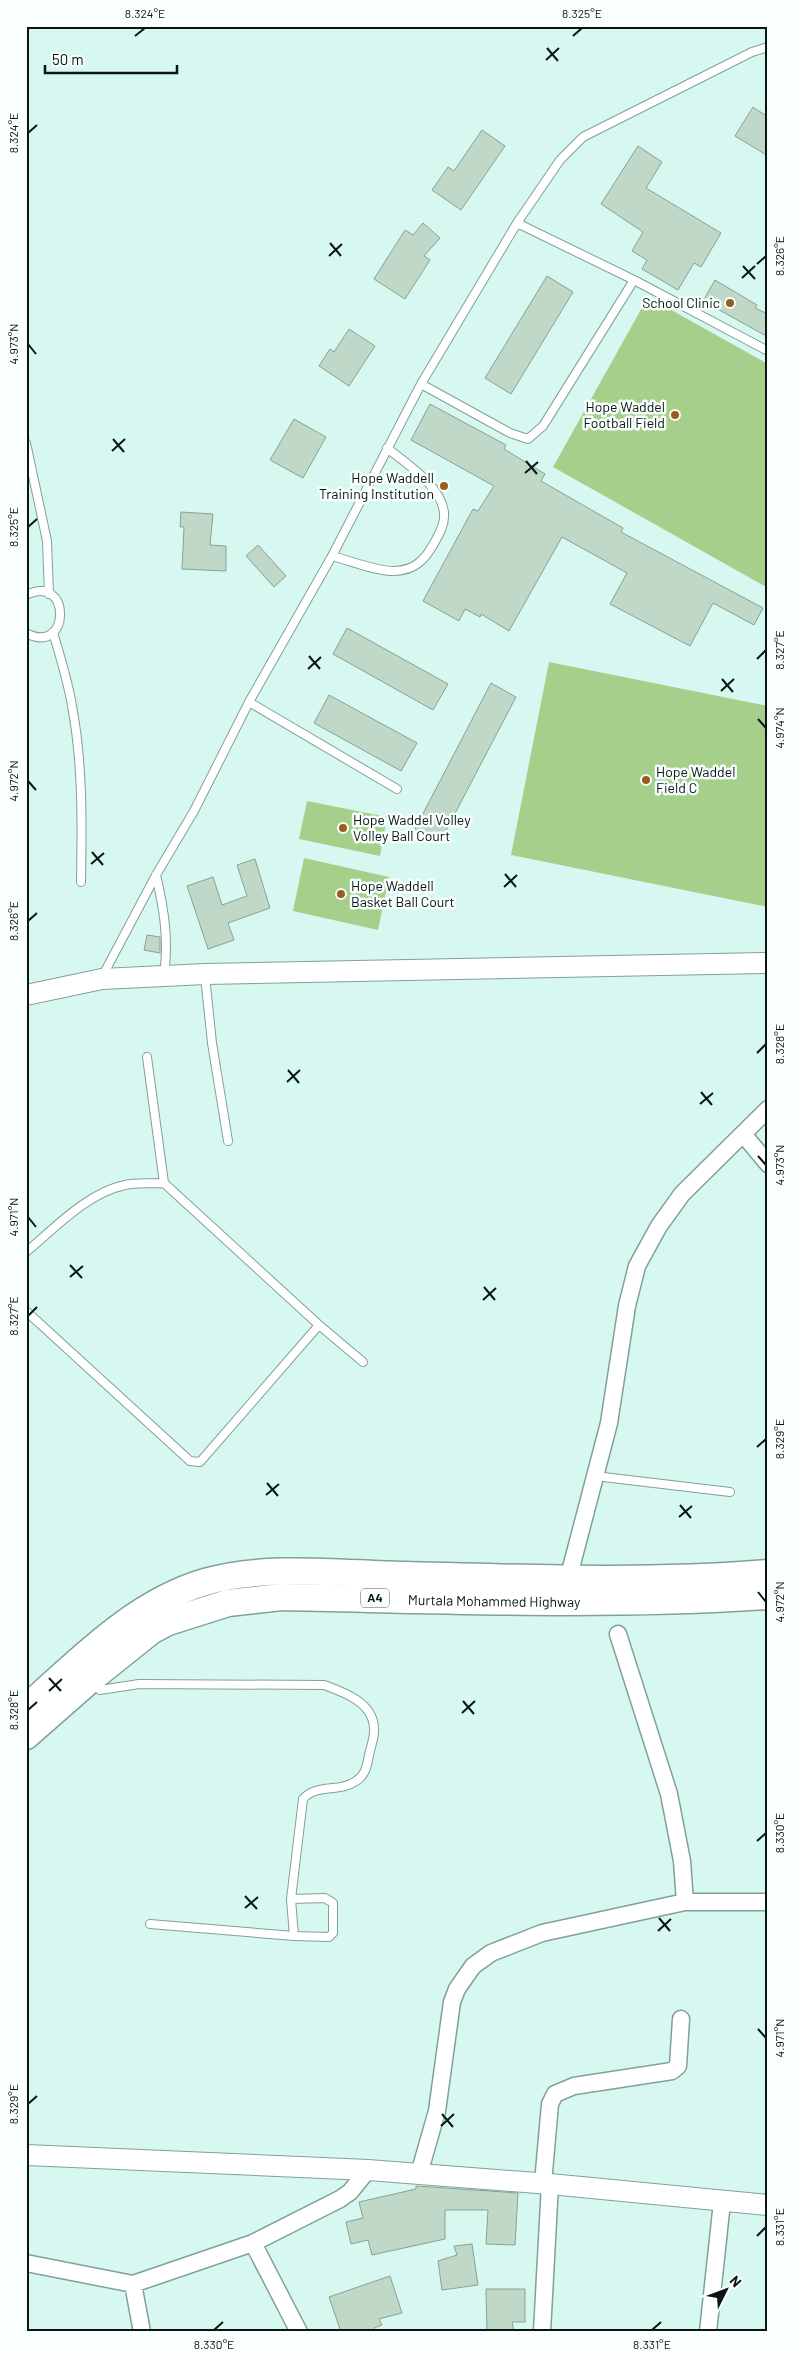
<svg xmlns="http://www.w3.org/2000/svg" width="794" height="2358" font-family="Barlow,sans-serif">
	<rect width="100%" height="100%" fill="#d7f8f1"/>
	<path fill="#a6cf8b" d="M 648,297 L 768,364 L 768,588 L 553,467 Z
		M 549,662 L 768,706 L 768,907 L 511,855 Z
		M 307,801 L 387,817 L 380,856 L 299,839 Z
		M 304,858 L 389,877 L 378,930 L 293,911 Z"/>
	<path fill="#bfd8c7" stroke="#89a191" d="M 753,107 L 768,117 L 768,156 L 735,136 Z
		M 482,130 L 505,146 L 461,210 L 432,190 L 448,167 L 454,171 Z
		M 638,146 L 662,162 L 646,188 L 721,233 L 701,267 L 694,263 L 678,290 L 642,269 L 647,260 L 632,251 L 643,232 L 601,204 Z
		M 423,223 L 440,238 L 424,256 L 430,260 L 405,299 L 374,279 L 405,230 L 413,235 Z
		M 547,276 L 573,292 L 511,394 L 485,378 Z
		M 715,280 L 757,305 L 755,308 L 768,314 L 768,337 L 703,301 Z
		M 349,329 L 375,346 L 349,386 L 319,366 L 330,349 L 334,352 Z
		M 430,404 L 506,445 L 504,449 L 545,474 L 541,481 L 623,528 L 621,532 L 763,608 L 754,625 L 713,603 L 690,646 L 610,604 L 627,573 L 562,537 L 509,631 L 481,614 L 480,617 L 465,609 L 459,621 L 423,601 L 473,509 L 478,511 L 494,486 L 411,440 Z
		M 294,419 L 326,437 L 303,478 L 270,460 Z
		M 181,512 L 213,514 L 210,545 L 226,546 L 226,571 L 182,569 L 184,527 L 180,527 Z
		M 258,545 L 286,576 L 274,587 L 246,556 Z
		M 347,628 L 448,684 L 433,710 L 333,654 Z
		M 491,683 L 516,697 L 440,842 L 415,829 Z
		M 329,695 L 417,743 L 401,771 L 314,723 Z
		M 255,859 L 270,908 L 228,923 L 234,940 L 208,949 L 187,886 L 213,877 L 222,905 L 247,896 L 237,865 Z
		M 147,935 L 160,937 L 160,953 L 144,950 Z
		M 416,2186 L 518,2193 L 515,2245 L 486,2244 L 488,2210 L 445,2210 L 445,2239 L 372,2255 L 368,2240 L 351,2244 L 346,2222 L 363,2218 L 359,2202 L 416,2189 Z
		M 472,2244 L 478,2285 L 442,2290 L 438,2261 L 457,2255 L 454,2246 Z
		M 390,2276 L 402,2313 L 379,2319 L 382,2325 L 374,2328 L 375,2332 L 341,2332 L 329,2297 Z
		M 486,2289 L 525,2289 L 525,2322 L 512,2322 L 514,2332 L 487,2332 Z"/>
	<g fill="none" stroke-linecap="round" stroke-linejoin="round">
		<g stroke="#81a099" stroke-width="10">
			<path id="service" d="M 517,223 L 634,280 L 768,351
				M 421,384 L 510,433 L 528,439 L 543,426 L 634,280
				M 26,443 L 47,541 L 49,594
				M 332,556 C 348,560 378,572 395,571 C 414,570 424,561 433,545 C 438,536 444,527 444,517 C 446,489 406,463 387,448
				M 26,595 C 72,572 71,657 26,633
				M 53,632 C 60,657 68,681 72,706 C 83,764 82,824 81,882
				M 249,702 L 397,789
				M 156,875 C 164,909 169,940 164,975
				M 205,976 L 212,1043 L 228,1141
				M 102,977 L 156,875 L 194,811 L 249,702 L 332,556 L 421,384 L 517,223 L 560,160 L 583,137 L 752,52 L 768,47
				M 147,1057 L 164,1183 L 319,1325 L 363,1362
				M 26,1252 C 55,1228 87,1193 125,1185 C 137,1182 152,1184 164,1183
				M 26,1311 L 190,1461 L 200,1462 L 319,1325
				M 595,1476 L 730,1492
				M 93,1682 L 100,1690 L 139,1684 L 324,1685 C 343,1692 373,1702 374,1728 C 375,1736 371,1746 369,1755 C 367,1765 366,1775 356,1781 C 339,1793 317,1783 303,1799 L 291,1899 L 294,1936 L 329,1937 L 333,1933 L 333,1903 L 325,1898 L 291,1899
				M 150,1924 L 294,1936"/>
		</g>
		<g stroke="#81a099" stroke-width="19">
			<path id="minor" d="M 743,1134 L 768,1164
				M 566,1587 L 609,1423 L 627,1306 L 637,1266 L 659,1226 L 682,1194 L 768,1109
				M 618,1634 L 669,1794 L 682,1861 L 685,1902
				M 419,2174 L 437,2111 L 452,2002 L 457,1989 L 473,1966 L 491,1953 L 542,1933 L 685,1902 L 768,1902
				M 543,2183 L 550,2104 L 555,2094 L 574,2086 L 672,2071 L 678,2066 L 681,2019
				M 253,2243 L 299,2332
				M 26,2263 L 133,2284 L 253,2243 L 340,2199 L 350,2192 L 368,2170
				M 133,2284 L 142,2332
				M 542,2332 L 550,2184
				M 708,2332 L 722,2202"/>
		</g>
		<g stroke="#81a099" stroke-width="22">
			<path id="tertiary" d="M 26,995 L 102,979 L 205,974 L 768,963
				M 26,2155 L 368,2170 L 550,2184 L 768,2205"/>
		</g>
		<g stroke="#81a099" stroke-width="29">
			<g id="trunk">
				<path d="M 26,1708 C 80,1660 134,1603 205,1582 C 267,1564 342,1574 405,1575 C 525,1578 649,1583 768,1573"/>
				<path id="s1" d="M 26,1736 L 91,1679 L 151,1631 L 168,1622 L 228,1603 L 281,1597 C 443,1600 606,1607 768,1596"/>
			</g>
		</g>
		<use href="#service" stroke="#fff" stroke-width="8"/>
		<use href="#minor" stroke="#fff" stroke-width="16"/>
		<use href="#tertiary" stroke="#fff" stroke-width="20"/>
		<use href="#trunk" stroke="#fff" stroke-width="26"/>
	</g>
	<path fill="none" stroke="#0a1614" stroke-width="2" d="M 135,36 L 145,28M 573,36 L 582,28M 547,48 L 558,61M 546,60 L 559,48M 28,133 L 37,125M 330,243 L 341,256M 329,256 L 342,244M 757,264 L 766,256M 743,266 L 755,279M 742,278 L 755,266M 28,344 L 36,354M 113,439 L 124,452M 112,451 L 125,439M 526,461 L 537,474M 525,473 L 538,462M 28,527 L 37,519M 309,656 L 320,669M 757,659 L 766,650M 308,669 L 321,657M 722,679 L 733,692M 721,691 L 734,679M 758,719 L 766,728M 28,781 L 36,790M 92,852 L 103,865M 91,864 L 104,853M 505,874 L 516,887M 504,887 L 517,875M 28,921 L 37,913M 757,1053 L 766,1044M 288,1070 L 299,1083M 287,1082 L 300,1070M 701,1092 L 712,1105M 700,1104 L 713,1093M 758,1156 L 766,1165M 28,1217 L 36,1227M 70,1265 L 82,1278M 70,1277 L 83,1266M 484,1287 L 495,1300M 483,1300 L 496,1288M 28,1316 L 37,1307M 757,1447 L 766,1439M 267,1483 L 278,1496M 266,1495 L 279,1484M 680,1505 L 691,1518M 679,1517 L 692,1506M 758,1592 L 766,1602M 49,1678 L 61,1691M 49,1691 L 62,1679M 463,1701 L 474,1714M 28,1710 L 37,1702M 462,1713 L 475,1701M 757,1841 L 766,1833M 245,1896 L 257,1909M 245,1908 L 258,1897M 659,1918 L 670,1931M 658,1931 L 671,1919M 758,2029 L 766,2038M 28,2104 L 37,2096M 442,2114 L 453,2127M 441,2126 L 454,2114M 757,2236 L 766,2227M 214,2330 L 223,2322M 652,2330 L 661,2322"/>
	<g fill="#995e1e" stroke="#f8fffd" stroke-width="2">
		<circle cx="730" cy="303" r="5"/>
		<circle cx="675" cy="415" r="5"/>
		<circle cx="444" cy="486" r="5"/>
		<circle cx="646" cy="780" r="5"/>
		<circle cx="343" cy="828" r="5"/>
		<circle cx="341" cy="894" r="5"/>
	</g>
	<g text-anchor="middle" stroke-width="5" stroke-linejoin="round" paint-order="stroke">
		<rect fill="#f8fffd" stroke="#515c5a" stroke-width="1" x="361" y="1588.5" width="28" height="19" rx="4"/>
		<g font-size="12" font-weight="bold" fill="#0a1614">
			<text x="375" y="1602">A4</text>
		</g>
		<g font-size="14" fill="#0a1614" stroke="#f8fffd" text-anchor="end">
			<text x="720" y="308">School Clinic</text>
			<text x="665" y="412">Hope Waddel<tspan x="665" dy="16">Football Field</tspan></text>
			<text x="434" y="483">Hope Waddell<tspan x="434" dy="16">Training Institution</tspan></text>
			<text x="656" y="777" text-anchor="start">Hope Waddel<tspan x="656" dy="16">Field C</tspan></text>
			<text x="353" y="825" text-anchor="start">Hope Waddel Volley<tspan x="353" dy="16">Volley Ball Court</tspan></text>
			<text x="351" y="891" text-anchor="start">Hope Waddell<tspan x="351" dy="16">Basket Ball Court</tspan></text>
		</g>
		<g font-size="14" fill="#0a1614" stroke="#f8fffd">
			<text dy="5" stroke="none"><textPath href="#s1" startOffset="512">Murtala Mohammed Highway</textPath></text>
		</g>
	</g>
	<rect width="794" height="2358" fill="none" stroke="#f8fffd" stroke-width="55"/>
	<g transform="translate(726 2290) rotate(48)" stroke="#f8fffd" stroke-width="4" paint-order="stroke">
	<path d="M0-4L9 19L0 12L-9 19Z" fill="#0a1614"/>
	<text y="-8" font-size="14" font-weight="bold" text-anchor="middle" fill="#0a1614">N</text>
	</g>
	<path d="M45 65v8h132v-8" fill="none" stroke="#0a1614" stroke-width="2.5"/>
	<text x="52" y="65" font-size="15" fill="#0a1614" stroke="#f8fffd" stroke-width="4" paint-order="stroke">50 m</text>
	<rect x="28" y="28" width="738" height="2302" fill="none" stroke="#0a1614" stroke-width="2"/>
	<g font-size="12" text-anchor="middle" fill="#0a1614">
		<text x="145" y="18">8.324°E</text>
		<text x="582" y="18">8.325°E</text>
		<text transform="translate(14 133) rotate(-90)" y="4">8.324°E</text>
		<text transform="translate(780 256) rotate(-90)" y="4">8.326°E</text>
		<text transform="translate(14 344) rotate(-90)" y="4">4.973°N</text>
		<text transform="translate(14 527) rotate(-90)" y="4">8.325°E</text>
		<text transform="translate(780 650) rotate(-90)" y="4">8.327°E</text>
		<text transform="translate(780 728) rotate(-90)" y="4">4.974°N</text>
		<text transform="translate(14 781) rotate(-90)" y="4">4.972°N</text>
		<text transform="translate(14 921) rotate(-90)" y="4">8.326°E</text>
		<text transform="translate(780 1044) rotate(-90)" y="4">8.328°E</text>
		<text transform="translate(780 1165) rotate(-90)" y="4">4.973°N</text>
		<text transform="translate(14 1217) rotate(-90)" y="4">4.971°N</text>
		<text transform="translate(14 1316) rotate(-90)" y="4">8.327°E</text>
		<text transform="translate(780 1439) rotate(-90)" y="4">8.329°E</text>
		<text transform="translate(780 1602) rotate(-90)" y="4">4.972°N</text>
		<text transform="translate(14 1710) rotate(-90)" y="4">8.328°E</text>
		<text transform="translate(780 1833) rotate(-90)" y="4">8.330°E</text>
		<text transform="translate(780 2038) rotate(-90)" y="4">4.971°N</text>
		<text transform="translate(14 2104) rotate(-90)" y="4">8.329°E</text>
		<text transform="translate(780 2227) rotate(-90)" y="4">8.331°E</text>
		<text x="214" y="2349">8.330°E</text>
		<text x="652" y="2349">8.331°E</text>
	</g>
</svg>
